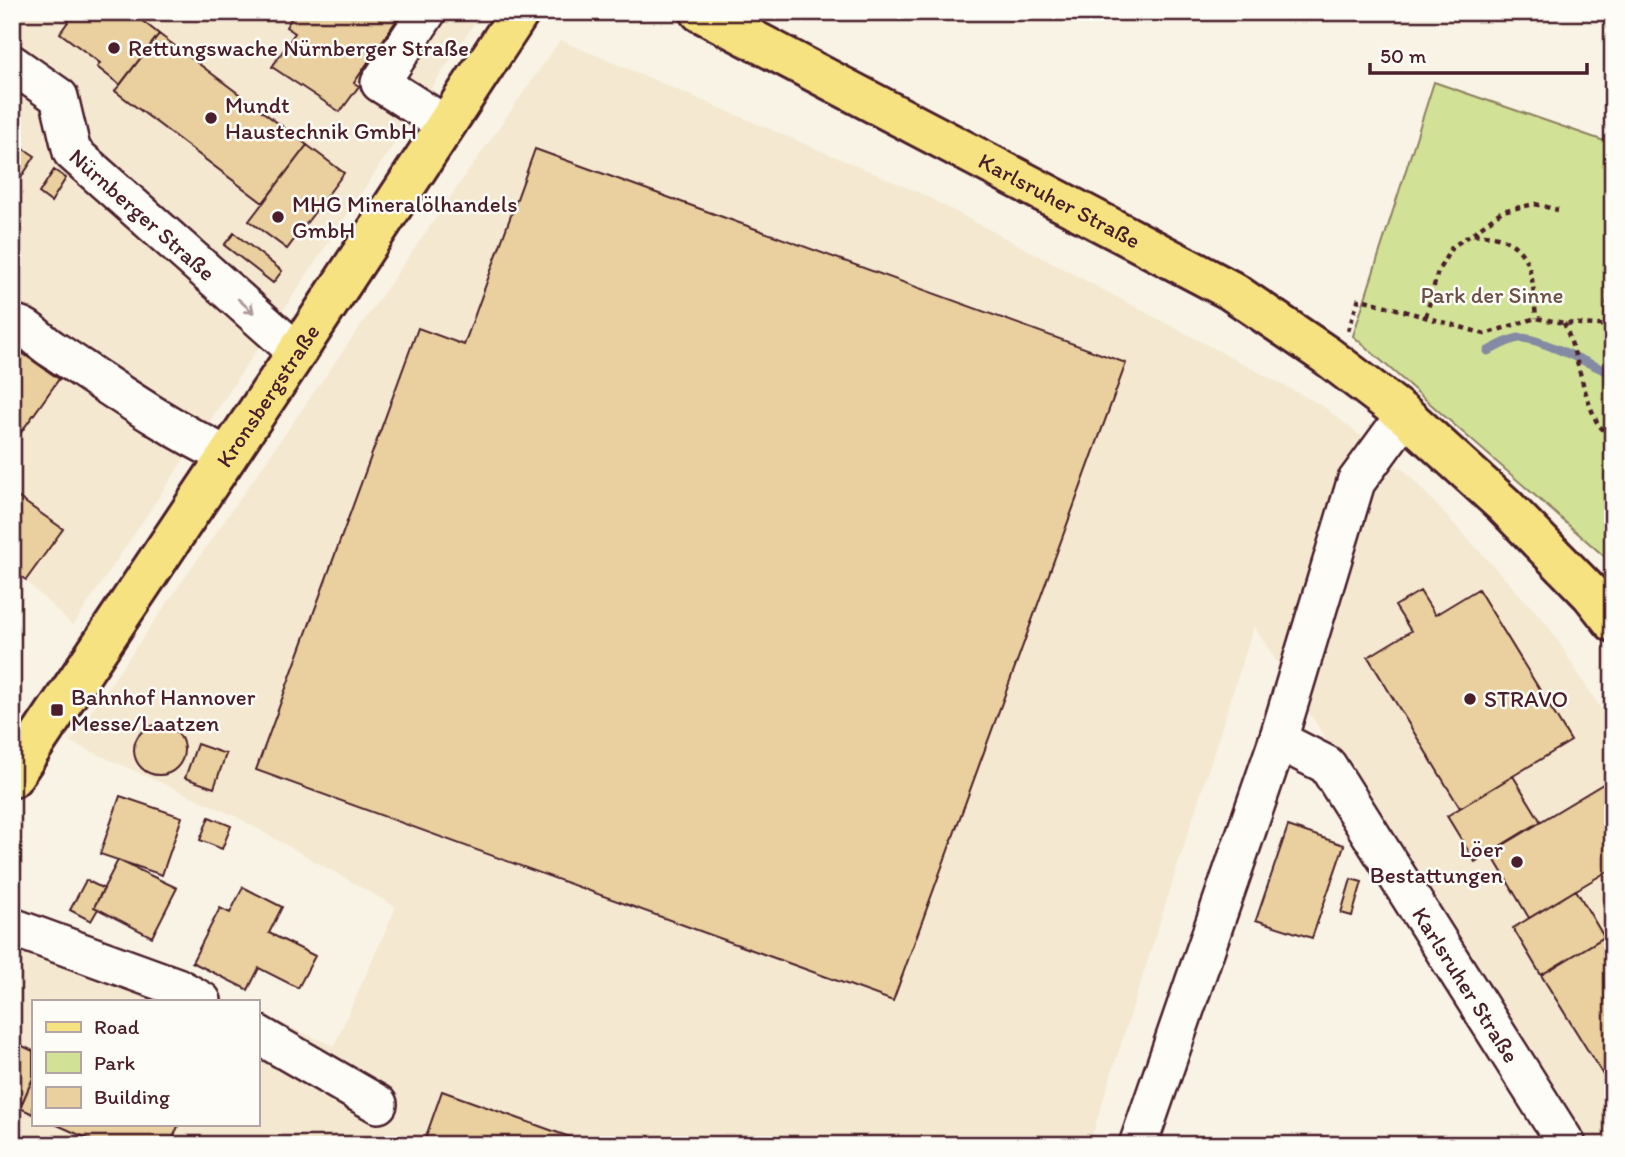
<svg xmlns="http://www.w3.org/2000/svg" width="1625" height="1157" font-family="Itim,sans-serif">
	<rect width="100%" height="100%" fill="#f9f3e5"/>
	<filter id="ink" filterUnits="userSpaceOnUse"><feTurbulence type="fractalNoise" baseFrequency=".0143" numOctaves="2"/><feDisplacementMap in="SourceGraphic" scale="14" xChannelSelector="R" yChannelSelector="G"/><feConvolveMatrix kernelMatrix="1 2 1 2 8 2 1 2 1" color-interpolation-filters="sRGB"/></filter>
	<g filter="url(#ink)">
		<path fill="#f4e8d0" d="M 12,12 L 482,12 L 73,626 L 26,581 L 12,571 Z
			M 560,40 L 918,192 L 1323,406 L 1406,472 L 1547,624 L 1613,728 L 1613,1145 L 1584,1145 L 1254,626 L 1089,1145 L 12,1145 L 12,920 L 181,979 L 231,1001 L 33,1001 L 33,1124 L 257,1124 L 257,1013 L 334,1046 L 396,907 L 233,815 L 70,742 Z"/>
		<path fill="#d1e195" stroke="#8e8060" stroke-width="2" d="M 1434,82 L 1613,144 L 1613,564 L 1353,336 Z"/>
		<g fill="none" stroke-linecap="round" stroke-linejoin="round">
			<path stroke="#858aa4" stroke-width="9" d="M 1488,351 C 1497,347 1509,339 1519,338 C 1536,336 1593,366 1613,374"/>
		</g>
		<path fill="#e9d09e" stroke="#4a1f2b" stroke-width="2" d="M 75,12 L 131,12 L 159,34 L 120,85 L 97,67 L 100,63 L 60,33 Z
			M 295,12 L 402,12 L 354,83 L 359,86 L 340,112 L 272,67 L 295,33 L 286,27 Z
			M 159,34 L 307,145 L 263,203 L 115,91 Z
			M 12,141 L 35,156 L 15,187 L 12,185 Z
			M 307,145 L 344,173 L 287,249 L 249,221 Z
			M 535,149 L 1126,363 L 893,1001 L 256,770 L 418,328 L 464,345 Z
			M 54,170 L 66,178 L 51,202 L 39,193 Z
			M 234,233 L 282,271 L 273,283 L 224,245 Z
			M 12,346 L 59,379 L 12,445 Z
			M 12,493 L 63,529 L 26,580 L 12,571 Z
			M 1478,589 L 1571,741 L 1460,808 L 1368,657 L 1411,631 L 1395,606 L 1420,591 L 1435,615 Z
			M134 750a25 25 0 1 1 50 0a25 25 0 1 1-50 0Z
			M 197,744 L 226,754 L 214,788 L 185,778 Z
			M 1513,776 L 1541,822 L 1475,862 L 1447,816 Z
			M 1613,778 L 1613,868 L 1529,918 L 1490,852 Z
			M 120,796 L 182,817 L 162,875 L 100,854 Z
			M 209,817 L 231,826 L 222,849 L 200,840 Z
			M 1288,826 L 1344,845 L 1312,938 L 1256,920 Z
			M 118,860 L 177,888 L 152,937 L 94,907 Z
			M 1351,879 L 1362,882 L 1352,916 L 1341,913 Z
			M 86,880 L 104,889 L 94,907 L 98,909 L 91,921 L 70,910 Z
			M 243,887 L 282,907 L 269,933 L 315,956 L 298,988 L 259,968 L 248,990 L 192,962 L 220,908 L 230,913 Z
			M 1576,890 L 1604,937 L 1541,975 L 1513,928 Z
			M 1613,932 L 1613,1091 L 1541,975 Z
			M 12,1041 L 33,1051 L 33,1078 L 22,1103 L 12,1099 Z
			M 33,1078 L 33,1114 L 20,1108 Z
			M 442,1091 L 592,1145 L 423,1145 Z
			M 55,1124 L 179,1124 L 170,1145 L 102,1145 Z"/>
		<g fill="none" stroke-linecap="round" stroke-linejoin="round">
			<g stroke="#4a1f2b" stroke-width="42">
				<g id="minor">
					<path d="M 427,12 L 380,83 L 446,125"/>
					<path id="s1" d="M 12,64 L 59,97 L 72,152 L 297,352"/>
					<path d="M 12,324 C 27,324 40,342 52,349 C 110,387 166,427 228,456"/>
					<path id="s2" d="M 1278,740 L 1327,765 L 1567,1145"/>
					<path d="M 12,927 L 177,987 L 202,1001"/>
					<path d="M 257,1034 L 378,1104"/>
					<path d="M 1138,1145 L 1278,740 L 1356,482 L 1405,415"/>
				</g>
			</g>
			<g stroke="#4a1f2b" stroke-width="44">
				<g id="major">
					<path id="s3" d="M 700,12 L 1230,290 L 1326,355 L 1405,415 L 1504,505 L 1591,594 L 1613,622"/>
					<path id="s4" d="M 12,778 L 297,352 L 520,12"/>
				</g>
			</g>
			<path stroke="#4a1f2b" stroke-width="4.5" stroke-dasharray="5 5" stroke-linecap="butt" d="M 1473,233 L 1502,211 L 1535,204 L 1558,210
				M 1365,300 L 1485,334 L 1536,318 L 1564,323 L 1613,326
				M 1426,316 L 1438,271 L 1452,247 L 1472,234 C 1483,235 1496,235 1505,240 C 1535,254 1533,289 1536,318
				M 1564,323 C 1577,354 1582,389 1595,418 C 1598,427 1606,432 1613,438
				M 1606,325 L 1610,279 L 1613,271
				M 1348,331 L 1359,298"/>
			<use href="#minor" stroke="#fdfcf7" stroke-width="37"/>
			<use href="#major" stroke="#f7e281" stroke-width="38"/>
		</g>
		<defs><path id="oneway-shaft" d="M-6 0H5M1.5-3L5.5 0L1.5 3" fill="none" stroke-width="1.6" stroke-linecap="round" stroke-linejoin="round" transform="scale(1.75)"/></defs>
		<use stroke="#ac999b" href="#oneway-shaft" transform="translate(246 306) rotate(42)"/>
	</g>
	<g fill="#4a1f2b" stroke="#fdfcf7" stroke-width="2.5">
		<circle cx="114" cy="48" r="7"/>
		<circle cx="211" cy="118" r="7"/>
		<circle cx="278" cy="217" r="7"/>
		<circle cx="1470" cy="699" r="7"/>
		<rect x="50" y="703" width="14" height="14" rx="3.5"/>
		<circle cx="1517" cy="862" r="7"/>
	</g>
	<g text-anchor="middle" stroke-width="5" stroke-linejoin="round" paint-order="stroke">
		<g font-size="23" fill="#4a1f2b" stroke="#fdfcf7" text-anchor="start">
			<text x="128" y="56">Rettungswache Nürnberger Straße</text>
			<text x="225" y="113">Mundt<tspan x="225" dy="26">Haustechnik GmbH</tspan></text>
			<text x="292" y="212">MHG Mineralölhandels<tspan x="292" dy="26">GmbH</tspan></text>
			<text x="71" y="705">Bahnhof Hannover<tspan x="71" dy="26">Messe/Laatzen</tspan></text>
			<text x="1484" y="707">STRAVO</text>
			<text x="1503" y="857" text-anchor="end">Löer<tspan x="1503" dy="26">Bestattungen</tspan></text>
		</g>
		<g font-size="23" fill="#4a1f2b" stroke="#fdfcf7">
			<text dy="8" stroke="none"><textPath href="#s3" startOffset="406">Karlsruher Straße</textPath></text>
			<text dy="8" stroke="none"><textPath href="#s1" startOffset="208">Nürnberger Straße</textPath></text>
			<text dy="8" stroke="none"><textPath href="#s4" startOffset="460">Kronsbergstraße</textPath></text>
			<text dy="8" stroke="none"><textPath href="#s2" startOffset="315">Karlsruher Straße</textPath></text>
		</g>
		<g font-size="23" fill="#6c5046" stroke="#fdfcf7">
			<text x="1492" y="303">Park der Sinne</text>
		</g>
	</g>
	<rect width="1625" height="1157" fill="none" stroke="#fdfcf7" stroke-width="42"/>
	<rect x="21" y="21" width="1583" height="1115" fill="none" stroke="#4a1f2b" stroke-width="2.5" filter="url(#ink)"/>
	<rect x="32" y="1000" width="228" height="126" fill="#fdfcf7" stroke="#b5a4a5" stroke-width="2"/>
	<rect x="46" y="1022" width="35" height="10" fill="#f7e281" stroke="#b5a4a5" stroke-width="2"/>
	<text x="94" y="1034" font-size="21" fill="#4a1f2b">Road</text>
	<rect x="46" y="1052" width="35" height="21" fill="#d1e195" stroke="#b5a4a5" stroke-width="2"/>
	<text x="94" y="1070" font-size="21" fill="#4a1f2b">Park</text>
	<rect x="46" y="1087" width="35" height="21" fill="#e9d09e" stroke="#b5a4a5" stroke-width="2"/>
	<text x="94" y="1104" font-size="21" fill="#4a1f2b">Building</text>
	<path d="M1370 63v10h217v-10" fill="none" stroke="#4a1f2b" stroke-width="3.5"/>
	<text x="1380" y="63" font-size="21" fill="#4a1f2b" stroke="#fdfcf7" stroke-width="5" paint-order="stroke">50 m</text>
</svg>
